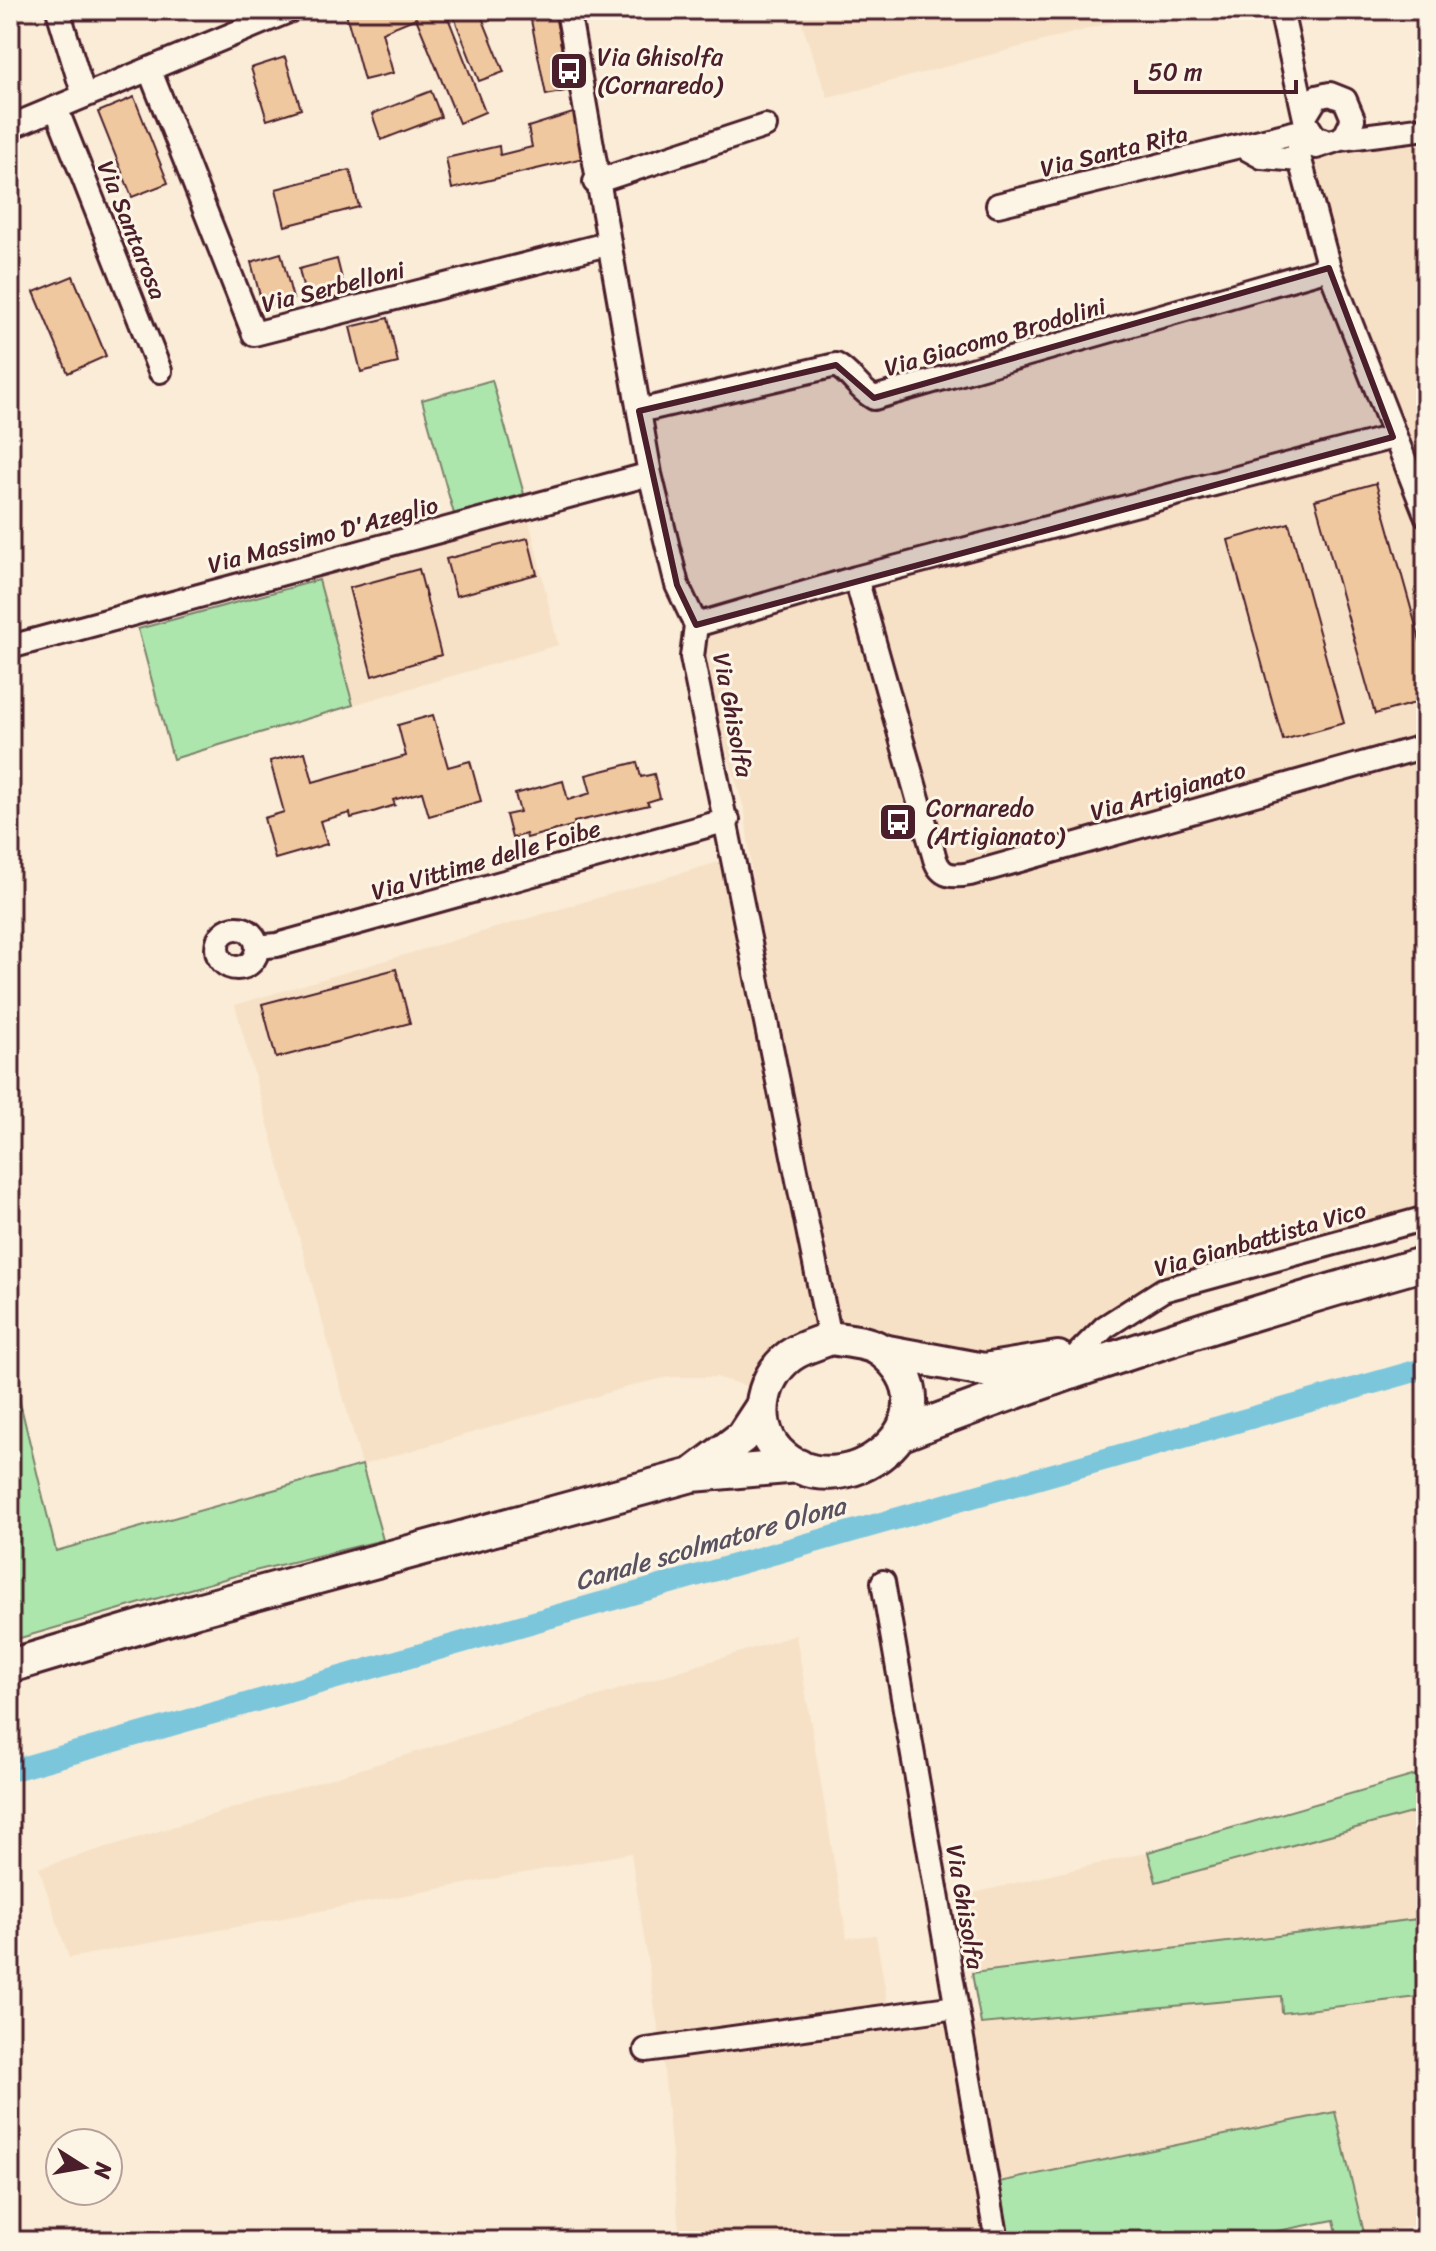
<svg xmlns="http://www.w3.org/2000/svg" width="1436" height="2251" font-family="Sriracha,sans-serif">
	<rect width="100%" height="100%" fill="#faecd7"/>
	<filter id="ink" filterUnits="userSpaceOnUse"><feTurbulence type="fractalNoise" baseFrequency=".0125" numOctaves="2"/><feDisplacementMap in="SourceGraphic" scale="16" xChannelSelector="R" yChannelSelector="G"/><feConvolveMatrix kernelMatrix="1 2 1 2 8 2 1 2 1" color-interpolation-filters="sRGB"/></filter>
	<g filter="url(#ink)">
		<path fill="#f7e1c6" d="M 797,10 L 1159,10 L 828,98 Z
			M 1426,128 L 1426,1218 L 1163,1290 L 1090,1340 L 1031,1364 L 830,1338 L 758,940 L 745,811 L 700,664 L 696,625 L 1392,427 L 1329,268 L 1310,151 Z
			M 527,511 L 558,645 L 353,705 L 315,569 Z
			M 722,861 L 807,1268 L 817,1331 L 753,1388 L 716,1377 L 669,1377 L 638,1384 L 362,1465 L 235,1005 Z
			M 796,1635 L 847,1938 L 876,1935 L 888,2006 L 945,1998 L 951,2027 L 1281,1996 L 1283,2013 L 1426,1996 L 1426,2224 L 1365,2234 L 1335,2112 L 999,2182 L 1010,2241 L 680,2241 L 663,2060 L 631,1853 L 69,1958 L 39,1868 Z
			M 1426,1809 L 1426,1918 L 972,1973 L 961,1896 L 1148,1852 L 1156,1882 Z"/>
		<path fill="#ace6ac" stroke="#7b826c" stroke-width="2" d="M 492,380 L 524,494 L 454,514 L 422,400 Z
			M 319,580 L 353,705 L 173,759 L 138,629 Z
			M 10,1361 L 56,1551 L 362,1465 L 383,1540 L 238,1575 L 10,1641 Z
			M 1426,1772 L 1426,1809 L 1156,1882 L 1148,1852 Z
			M 1426,1918 L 1426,1996 L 1282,2013 L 1281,1996 L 981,2024 L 972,1973 Z
			M 1335,2112 L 1366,2241 L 1339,2241 L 1334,2220 L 1227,2241 L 1010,2241 L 999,2182 Z"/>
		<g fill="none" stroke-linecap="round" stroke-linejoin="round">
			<path stroke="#7cc6dc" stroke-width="22" d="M 10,1771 L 1426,1368"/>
		</g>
		<path fill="#f0c89f" stroke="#4a1f2b" stroke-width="2" d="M 345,10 L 445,10 L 485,112 L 459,123 L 416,18 L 382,32 L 393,73 L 364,80 Z
			M 469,10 L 479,10 L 504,72 L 479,81 L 454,17 Z
			M 529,10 L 554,10 L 570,90 L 546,95 Z
			M 285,57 L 301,109 L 267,120 L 251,68 Z
			M 431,91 L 441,117 L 381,140 L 372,114 Z
			M 134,97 L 168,183 L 132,197 L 98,112 Z
			M 576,112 L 583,158 L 452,189 L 446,158 L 499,146 L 500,155 L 532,147 L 528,127 Z
			M 350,170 L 359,207 L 285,226 L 276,189 Z
			M 281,253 L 293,299 L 263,307 L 251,262 Z
			M 337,259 L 346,295 L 307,305 L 299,269 Z
			M 73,276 L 106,356 L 68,373 L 34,292 Z
			M 388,318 L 398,363 L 361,372 L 350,327 Z
			M 1376,483 L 1426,662 L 1426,700 L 1375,714 L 1315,500 Z
			M 1289,523 L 1344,723 L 1283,740 L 1228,540 Z
			M 528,538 L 537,574 L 456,596 L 446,559 Z
			M 419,569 L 441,655 L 372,676 L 349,588 Z
			M 433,715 L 448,767 L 470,761 L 481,801 L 429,816 L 422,792 L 393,800 L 395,805 L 370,813 L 351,818 L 350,813 L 320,821 L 327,844 L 275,859 L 264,818 L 284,812 L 270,761 L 305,752 L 313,782 L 406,756 L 398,725 Z
			M 637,762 L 641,777 L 654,774 L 660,798 L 647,802 L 649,805 L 574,822 L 575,825 L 527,838 L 526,834 L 512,838 L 506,815 L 520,812 L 515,794 L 563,781 L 568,800 L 591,793 L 586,775 Z
			M 396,969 L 410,1023 L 276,1058 L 262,1004 Z"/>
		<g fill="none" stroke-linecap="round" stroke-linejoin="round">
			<g stroke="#4a1f2b" stroke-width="28">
				<path id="street" d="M 58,10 L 84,96
					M 568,10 L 650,474 L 677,585 L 696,625 L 692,657 L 830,1338
					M 1281,10 L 1306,123 L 1315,137 L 1329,142
					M 150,71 L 254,334 L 607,244
					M 56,108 L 160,371
					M 1306,115 L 1317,97 L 1330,94 L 1345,100 L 1353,119 L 1346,134 L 1340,139
					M 1306,123 L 1298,140 L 1300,160 L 1329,268 L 1426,515
					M 10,127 L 291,10
					M 1242,146 L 1262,157 L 1300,160
					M 1316,147 L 1340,139 L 1426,128
					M 595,182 L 765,126
					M 998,205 L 1301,131
					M 639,411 L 836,365 C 852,374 858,389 874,398 L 1329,268
					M 856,578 L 935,859 C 941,877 953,877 970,874 L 1426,746
					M 696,625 L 856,578 L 1393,437
					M 10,647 L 650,474
					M217 948a20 20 0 1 1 40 0a20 20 0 1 1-40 0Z
					M 257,947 L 277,945 L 728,820
					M 1079,1353 L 1105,1327 L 1163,1290 L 1426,1218
					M 883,1582 L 997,2241
					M 646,2050 L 956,2007"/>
			</g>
			<g stroke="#4a1f2b" stroke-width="38">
				<path id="secondary" d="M 830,1338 C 847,1341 870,1341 883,1352 C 965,1418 841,1516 778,1452 C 750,1423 762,1371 796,1352 C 807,1346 819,1343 830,1338 Z
					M 882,1351 L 984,1370 L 1058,1358
					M 902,1434 C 1075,1367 1249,1313 1426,1263
					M 692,1475 L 742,1437 L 761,1408
					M 10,1666 L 197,1610 L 692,1475 L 799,1466"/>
			</g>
			<use href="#street" stroke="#fcf5e5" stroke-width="22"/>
			<use href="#secondary" stroke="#fcf5e5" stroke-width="32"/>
		</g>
	</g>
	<path fill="#4a1f2b" fill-opacity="0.2" stroke="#4a1f2b" stroke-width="6" stroke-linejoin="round" d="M 1329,268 L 1393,437 L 696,625 L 677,585 L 639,411 L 836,365 L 874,398 Z"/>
	<defs>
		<g id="bus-square" transform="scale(2)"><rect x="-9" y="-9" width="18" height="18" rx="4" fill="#4a1f2b" stroke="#fcf5e5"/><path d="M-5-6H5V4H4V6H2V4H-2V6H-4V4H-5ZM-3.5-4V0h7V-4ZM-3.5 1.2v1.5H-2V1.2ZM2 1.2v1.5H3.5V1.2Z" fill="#fff"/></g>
	</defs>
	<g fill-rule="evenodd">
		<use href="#bus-square" x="569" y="71"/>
		<use href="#bus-square" x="898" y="822"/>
	</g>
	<g text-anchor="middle" stroke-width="6" stroke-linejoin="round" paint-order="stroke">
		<g font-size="24" fill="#4a1f2b" stroke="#fcf5e5" text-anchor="start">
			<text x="597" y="65">Via Ghisolfa<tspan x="597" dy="28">(Cornaredo)</tspan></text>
			<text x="926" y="816">Cornaredo<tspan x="926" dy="28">(Artigianato)</tspan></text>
		</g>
		<g font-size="24" fill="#4a1f2b" stroke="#fcf5e5">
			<text transform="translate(1114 151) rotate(-14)" y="8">Via Santa Rita</text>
			<text transform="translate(132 230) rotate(68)" y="8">Via Santarosa</text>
			<text transform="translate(333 287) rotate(-14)" y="8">Via Serbelloni</text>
			<text transform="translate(995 337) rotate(-16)" y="8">Via Giacomo Brodolini</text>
			<text transform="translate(323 535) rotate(-15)" y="8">Via Massimo D'Azeglio</text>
			<text transform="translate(733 715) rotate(79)" y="8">Via Ghisolfa</text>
			<text transform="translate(1168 791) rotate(-16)" y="8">Via Artigianato</text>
			<text transform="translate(486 860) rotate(-16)" y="8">Via Vittime delle Foibe</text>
			<text transform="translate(1260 1239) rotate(-16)" y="8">Via Gianbattista Vico</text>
			<text transform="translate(965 1907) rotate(80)" y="8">Via Ghisolfa</text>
		</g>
		<g font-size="26" font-style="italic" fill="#595160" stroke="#fcf5e5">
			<text transform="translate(710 1543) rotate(-16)" y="9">Canale scolmatore Olona</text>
		</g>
	</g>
	<rect width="1436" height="2251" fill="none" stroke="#fcf5e5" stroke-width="40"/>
	<rect x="20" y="20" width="1396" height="2211" fill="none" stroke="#4a1f2b" stroke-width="3" filter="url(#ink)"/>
	<g transform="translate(84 2167) rotate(101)"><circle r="38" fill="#fcf5e5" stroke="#b59f9b" stroke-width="2"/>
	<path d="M0-6L14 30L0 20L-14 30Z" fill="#4a1f2b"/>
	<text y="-12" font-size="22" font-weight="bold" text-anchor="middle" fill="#4a1f2b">N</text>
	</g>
	<path d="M1136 80v12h160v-12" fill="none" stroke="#4a1f2b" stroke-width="4"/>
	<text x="1148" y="80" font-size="24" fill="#4a1f2b" stroke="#fcf5e5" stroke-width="6" paint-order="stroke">50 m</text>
</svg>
